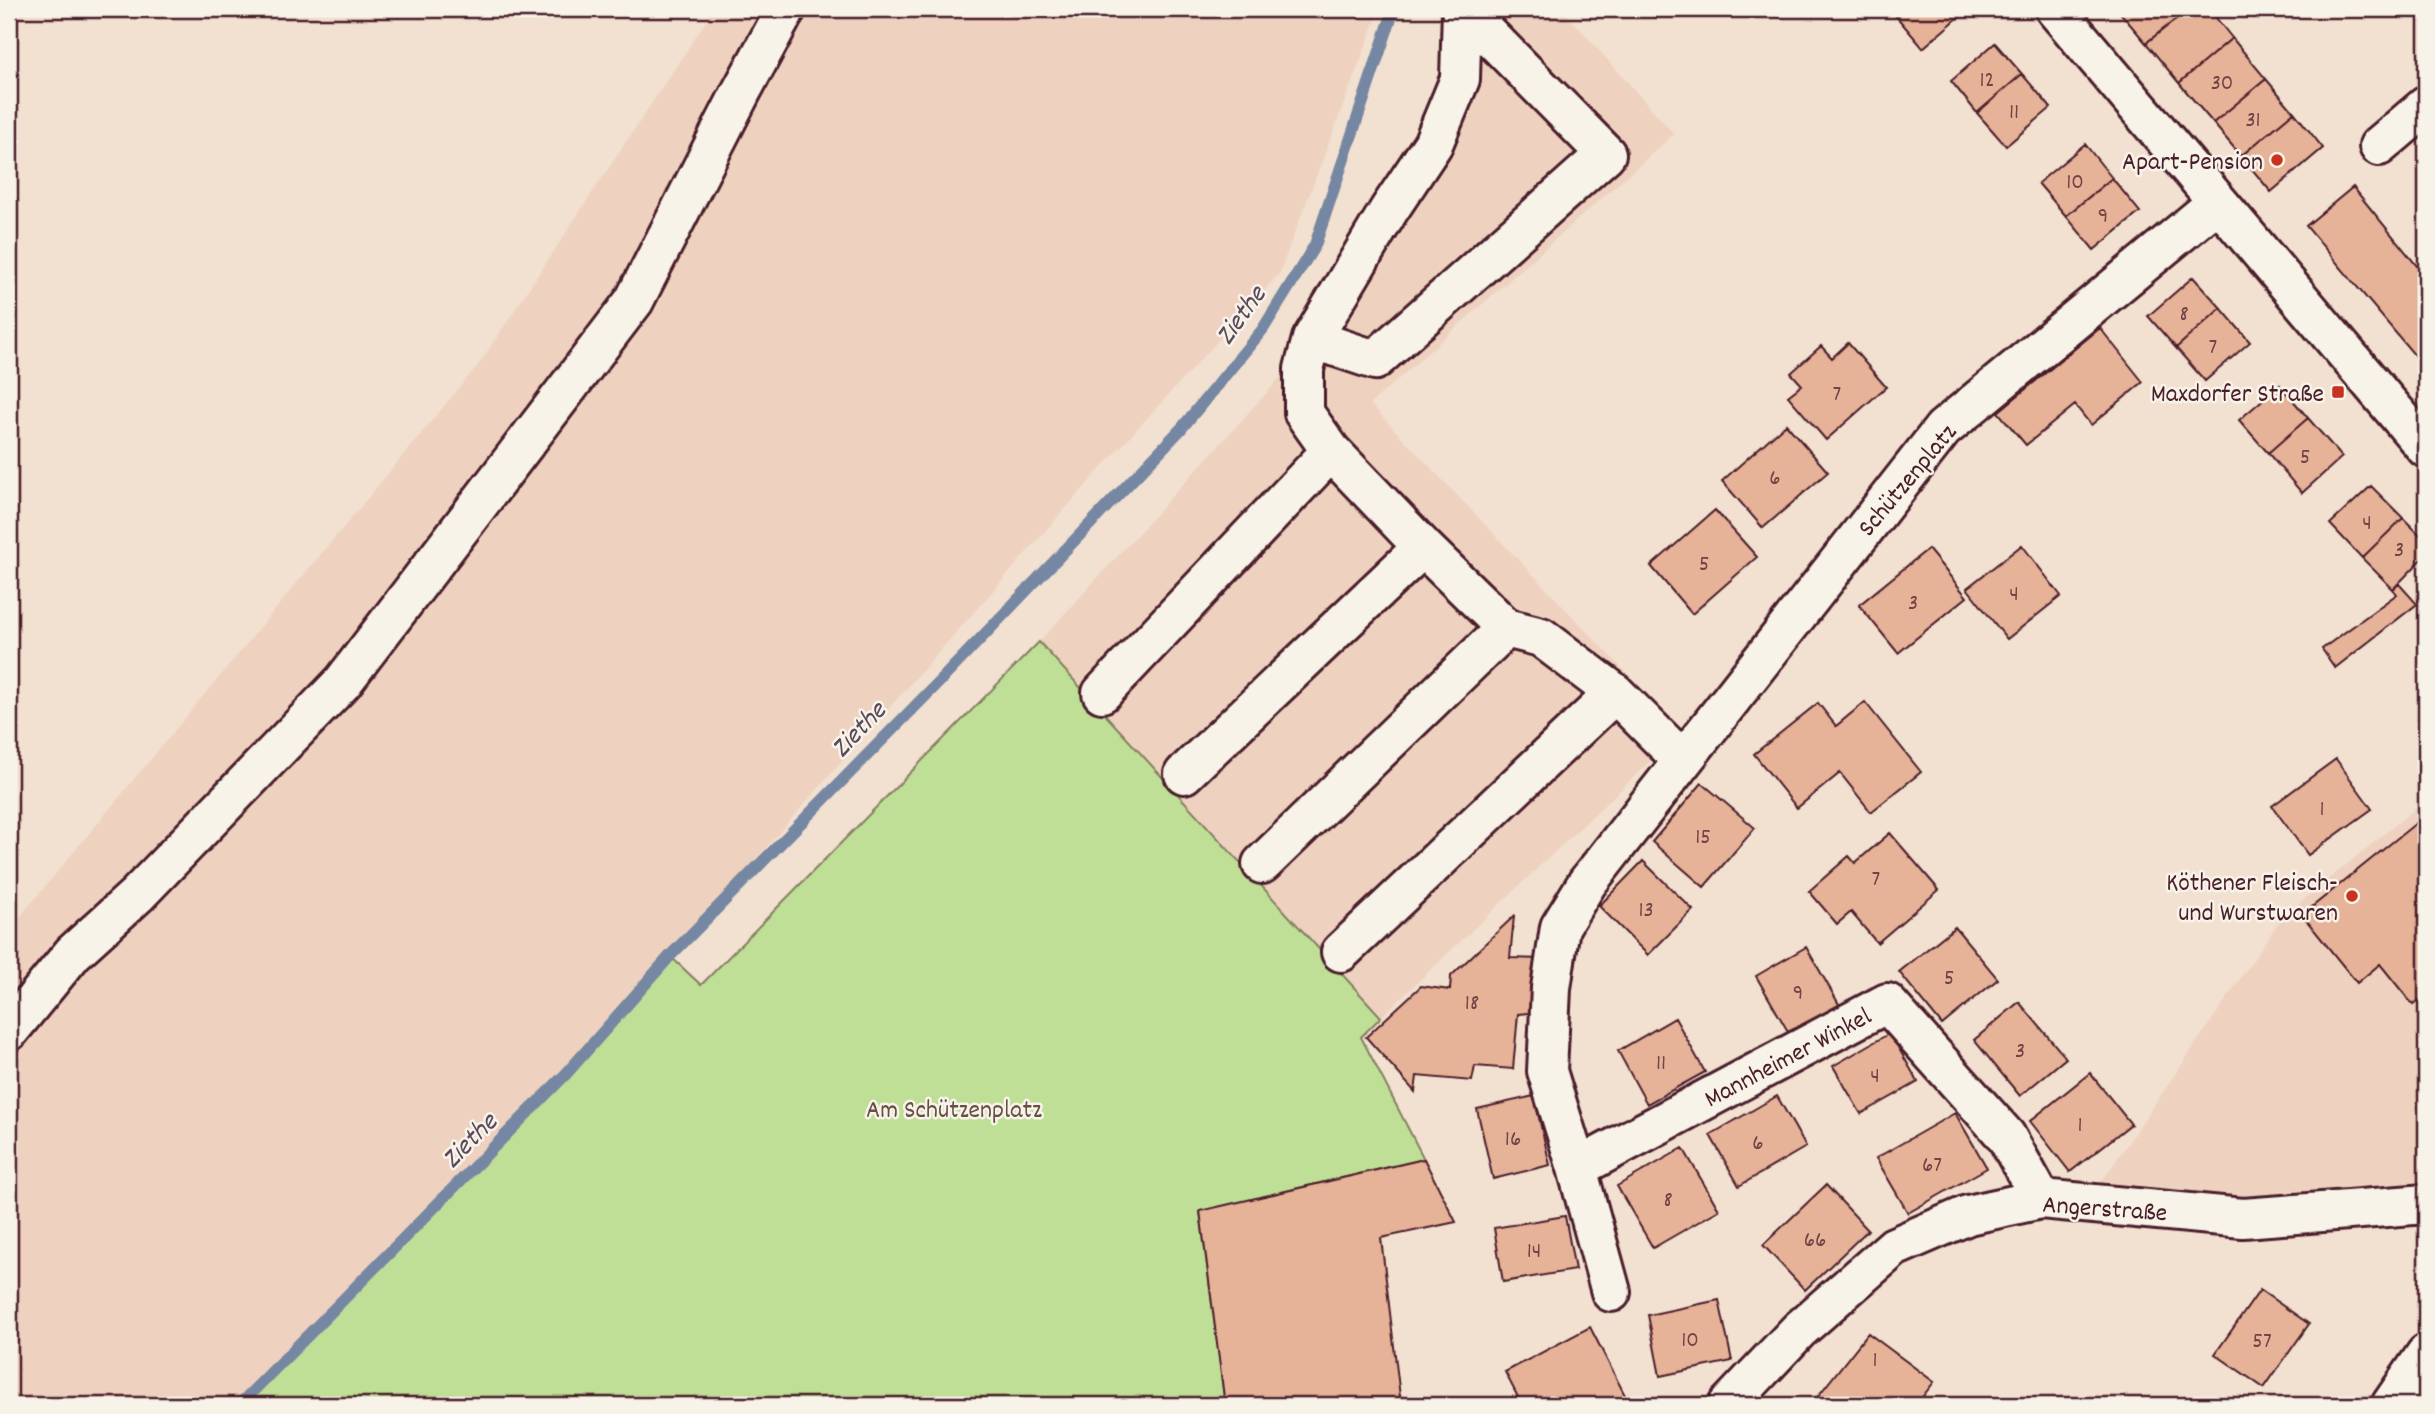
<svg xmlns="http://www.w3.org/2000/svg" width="2435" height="1414" font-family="Dekko,sans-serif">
	<rect width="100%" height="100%" fill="#f2e0d0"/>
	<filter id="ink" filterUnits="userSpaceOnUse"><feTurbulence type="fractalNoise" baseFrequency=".0143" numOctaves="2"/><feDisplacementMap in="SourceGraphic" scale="14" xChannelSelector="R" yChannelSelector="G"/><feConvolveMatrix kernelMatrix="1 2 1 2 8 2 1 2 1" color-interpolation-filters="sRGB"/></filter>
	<g filter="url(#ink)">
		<path fill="#eed2bf" d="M 714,9 L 1380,9 L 1279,274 L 1095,475 L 566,1074 L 422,1215 L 236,1405 L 9,1405 L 9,930 L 479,364 Z
			M 1457,9 L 1562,9 L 1674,134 L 1370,404 L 1682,731 L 1381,1017 L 1039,642 L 1282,376 L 1419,140 Z
			M 2426,800 L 2426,1188 L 2234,1206 L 2098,1187 L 2283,916 Z"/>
		<path fill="#bfdf97" stroke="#847f61" stroke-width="2" d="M 1039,642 L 1381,1017 L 1361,1037 L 1424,1159 L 1200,1211 L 1225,1405 L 239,1405 L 566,1074 L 670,956 L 701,985 Z"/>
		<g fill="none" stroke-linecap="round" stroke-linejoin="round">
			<path stroke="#7587a2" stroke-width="12" d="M 239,1405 L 566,1074 L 670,956 L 941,680 L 1181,429 L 1263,329 L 1315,245 L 1394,9"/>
		</g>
		<path fill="#e6b298" stroke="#4a1f2b" stroke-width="2" d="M 1890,9 L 1966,9 L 1967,10 L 1923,48 Z
			M 2117,9 L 2189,9 L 2146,43 Z
			M 2189,9 L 2209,9 L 2232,38 L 2179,83 L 2146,43 Z
			M 2232,38 L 2266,79 L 2213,123 L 2179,83 Z
			M 1995,43 L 2022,74 L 1977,113 L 1951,81 Z
			M 2022,74 L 2051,108 L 2006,146 L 1977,113 Z
			M 2266,79 L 2294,112 L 2241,156 L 2213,123 Z
			M 2294,112 L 2323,148 L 2271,192 L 2241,156 Z
			M 2085,144 L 2112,178 L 2066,216 L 2038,183 Z
			M 2112,178 L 2140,212 L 2094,250 L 2066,216 Z
			M 2353,187 L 2426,277 L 2426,369 L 2306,226 Z
			M 2193,277 L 2221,308 L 2176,348 L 2148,316 Z
			M 2221,308 L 2250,342 L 2205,381 L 2176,348 Z
			M 2100,328 L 2143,382 L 2091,425 L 2075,405 L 2026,445 L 1998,412 Z
			M 1848,343 L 1886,387 L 1826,440 L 1788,396 L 1802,385 L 1791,373 L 1821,346 L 1832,358 Z
			M 2280,385 L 2308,418 L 2268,453 L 2239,420 Z
			M 2308,418 L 2342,457 L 2302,493 L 2268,453 Z
			M 1786,424 L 1828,472 L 1763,528 L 1722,481 Z
			M 2371,486 L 2403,518 L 2362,558 L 2330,524 Z
			M 1715,510 L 1757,557 L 1692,614 L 1651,566 Z
			M 2403,518 L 2426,541 L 2426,555 L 2393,589 L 2362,558 Z
			M 2022,545 L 2061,596 L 2007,639 L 1967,588 Z
			M 1928,549 L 1967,597 L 1898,653 L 1859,605 Z
			M 2399,584 L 2417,604 L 2335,668 L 2322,649 L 2397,594 L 2393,589 Z
			M 1865,702 L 1921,772 L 1871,812 L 1840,773 L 1797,808 L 1754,754 L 1818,703 L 1836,726 Z
			M 2336,759 L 2372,809 L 2308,855 L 2272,806 Z
			M 1702,783 L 1755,828 L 1704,887 L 1652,842 Z
			M 2426,815 L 2426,995 L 2413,1005 L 2380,964 L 2357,983 L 2302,915 Z
			M 1890,833 L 1939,890 L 1877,943 L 1851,912 L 1837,924 L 1809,891 L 1849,856 L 1855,863 Z
			M 1643,861 L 1693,910 L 1648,955 L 1599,906 Z
			M 1514,916 L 1510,958 L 1544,959 L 1539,1012 L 1518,1014 L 1513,1069 L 1475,1066 L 1472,1081 L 1417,1076 L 1415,1092 L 1366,1037 L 1421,986 L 1450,990 L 1451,976 Z
			M 1955,927 L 1998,979 L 1942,1025 L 1899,972 Z
			M 1806,947 L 1840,1006 L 1790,1035 L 1756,976 Z
			M 2019,1002 L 2066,1058 L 2020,1096 L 1974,1040 Z
			M 1675,1018 L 1705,1072 L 1647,1104 L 1618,1051 Z
			M 1890,1033 L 1918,1082 L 1861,1114 L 1833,1066 Z
			M 2090,1073 L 2131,1124 L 2070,1172 L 2030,1121 Z
			M 1534,1096 L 1550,1165 L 1493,1179 L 1477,1109 Z
			M 1777,1096 L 1806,1147 L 1739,1186 L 1710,1135 Z
			M 1955,1113 L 1987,1168 L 1908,1213 L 1876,1158 Z
			M 1683,1148 L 1719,1210 L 1653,1248 L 1617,1186 Z
			M 1424,1159 L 1456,1222 L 1381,1238 L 1401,1405 L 1225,1405 L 1200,1211 Z
			M 1826,1185 L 1868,1230 L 1805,1290 L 1763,1245 Z
			M 1565,1216 L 1575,1270 L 1503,1282 L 1494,1228 Z
			M 2260,1290 L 2309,1324 L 2264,1388 L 2215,1354 Z
			M 1719,1300 L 1732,1361 L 1660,1376 L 1648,1315 Z
			M 1590,1327 L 1630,1405 L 1561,1405 L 1559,1403 L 1555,1405 L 1522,1405 L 1505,1372 Z
			M 1868,1333 L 1934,1382 L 1916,1405 L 1811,1405 Z"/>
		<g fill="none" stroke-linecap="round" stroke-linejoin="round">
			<g stroke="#4a1f2b" stroke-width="44">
				<path id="minor" d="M 1462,9 L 1460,79 L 1433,144 L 1389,210 L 1312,339 L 1304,369 L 1304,413 L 1331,451 L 1423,547 L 1506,628 L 1541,637 L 1615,693 L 1682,760
					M 2055,9 L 2426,448
					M 2379,146 L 2426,106
					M 1312,339 L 1375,360 L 1606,154 L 1463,9
					M 1102,693 L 1331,451
					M 1184,774 L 1423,547
					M 1262,864 L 1506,628
					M 1341,952 L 1615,693
					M 9,1031 L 73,953 L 137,895 L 343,682 L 634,301 L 741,92 L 786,9
					M 1577,1168 L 1547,1071 L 1551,988 L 1560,927 L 1587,883 L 1943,429 L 2218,202
					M 1611,1292 L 1577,1168 L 1887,1003 L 2006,1136 L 2041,1199
					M 1728,1405 L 1799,1330 L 1894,1247 L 1968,1215 L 2041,1199 L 2243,1218 L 2426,1204"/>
			</g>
			<g stroke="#4a1f2b" stroke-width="44">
				<path id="major" d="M 2391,1405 L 2426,1354"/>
			</g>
			<use href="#minor" stroke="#f7f3e8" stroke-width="38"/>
			<use href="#major" stroke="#f7f3e8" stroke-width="38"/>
		</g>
	</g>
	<g fill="#c8321e" stroke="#f7f3e8" stroke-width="2.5">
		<circle cx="2277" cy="160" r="7"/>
		<rect x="2331" y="385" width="14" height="14" rx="3.5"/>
		<circle cx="2352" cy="896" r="7"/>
	</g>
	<g text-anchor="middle" stroke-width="5" stroke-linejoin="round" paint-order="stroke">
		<g font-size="23" fill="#714446">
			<text x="1987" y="86">12</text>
			<text x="2222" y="89">30</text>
			<text x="2014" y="118">11</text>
			<text x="2253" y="126">31</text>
			<text x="2075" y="188">10</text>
			<text x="2103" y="222">9</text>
			<text x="2184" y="320">8</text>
			<text x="2213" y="353">7</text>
			<text x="1837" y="400">7</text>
			<text x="2305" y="463">5</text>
			<text x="1775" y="484">6</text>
			<text x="2367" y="529">4</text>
			<text x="2399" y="556">3</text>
			<text x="1704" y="570">5</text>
			<text x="2014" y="600">4</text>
			<text x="1913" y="609">3</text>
			<text x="2322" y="815">1</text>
			<text x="1703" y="843">15</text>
			<text x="1876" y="885">7</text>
			<text x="1646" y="916">13</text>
			<text x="1949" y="984">5</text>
			<text x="1798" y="999">9</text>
			<text x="1472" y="1009">18</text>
			<text x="2020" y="1057">3</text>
			<text x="1661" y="1069">11</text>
			<text x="1875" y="1082">4</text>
			<text x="2080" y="1131">1</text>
			<text x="1513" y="1145">16</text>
			<text x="1758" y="1149">6</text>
			<text x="1932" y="1171">67</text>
			<text x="1668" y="1206">8</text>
			<text x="1815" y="1246">66</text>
			<text x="1534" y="1257">14</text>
			<text x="1690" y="1346">10</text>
			<text x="2262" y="1347">57</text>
			<text x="1875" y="1366">1</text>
		</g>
		<g font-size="26" fill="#4a1f2b" stroke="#f7f3e8" text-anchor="end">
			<text x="2263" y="169">Apart-Pension</text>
			<text x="2324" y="401">Maxdorfer Straße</text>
			<text x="2338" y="890">Köthener Fleisch-<tspan x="2338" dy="30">und Wurstwaren</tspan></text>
		</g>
		<g font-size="26" fill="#4a1f2b" stroke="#f7f3e8">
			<text transform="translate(1906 479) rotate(-50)" y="9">Schützenplatz</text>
			<text transform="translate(1787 1056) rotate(-28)" y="9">Mannheimer Winkel</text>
			<text transform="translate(2105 1207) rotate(4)" y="9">Angerstraße</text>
		</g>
		<g font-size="26" fill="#674f46" stroke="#f7f3e8">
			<text x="954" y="1117">Am Schützenplatz</text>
		</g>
		<g font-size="28" font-style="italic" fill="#5c4a5c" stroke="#f7f3e8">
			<text transform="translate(1239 314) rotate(-54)" y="10">Ziethe</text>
			<text transform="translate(857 728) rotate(-46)" y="10">Ziethe</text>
			<text transform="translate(468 1139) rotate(-45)" y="10">Ziethe</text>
		</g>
	</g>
	<rect width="2435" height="1414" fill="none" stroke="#f7f3e8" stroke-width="35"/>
	<rect x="18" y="18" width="2400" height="1379" fill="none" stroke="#4a1f2b" stroke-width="2.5" filter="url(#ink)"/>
</svg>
